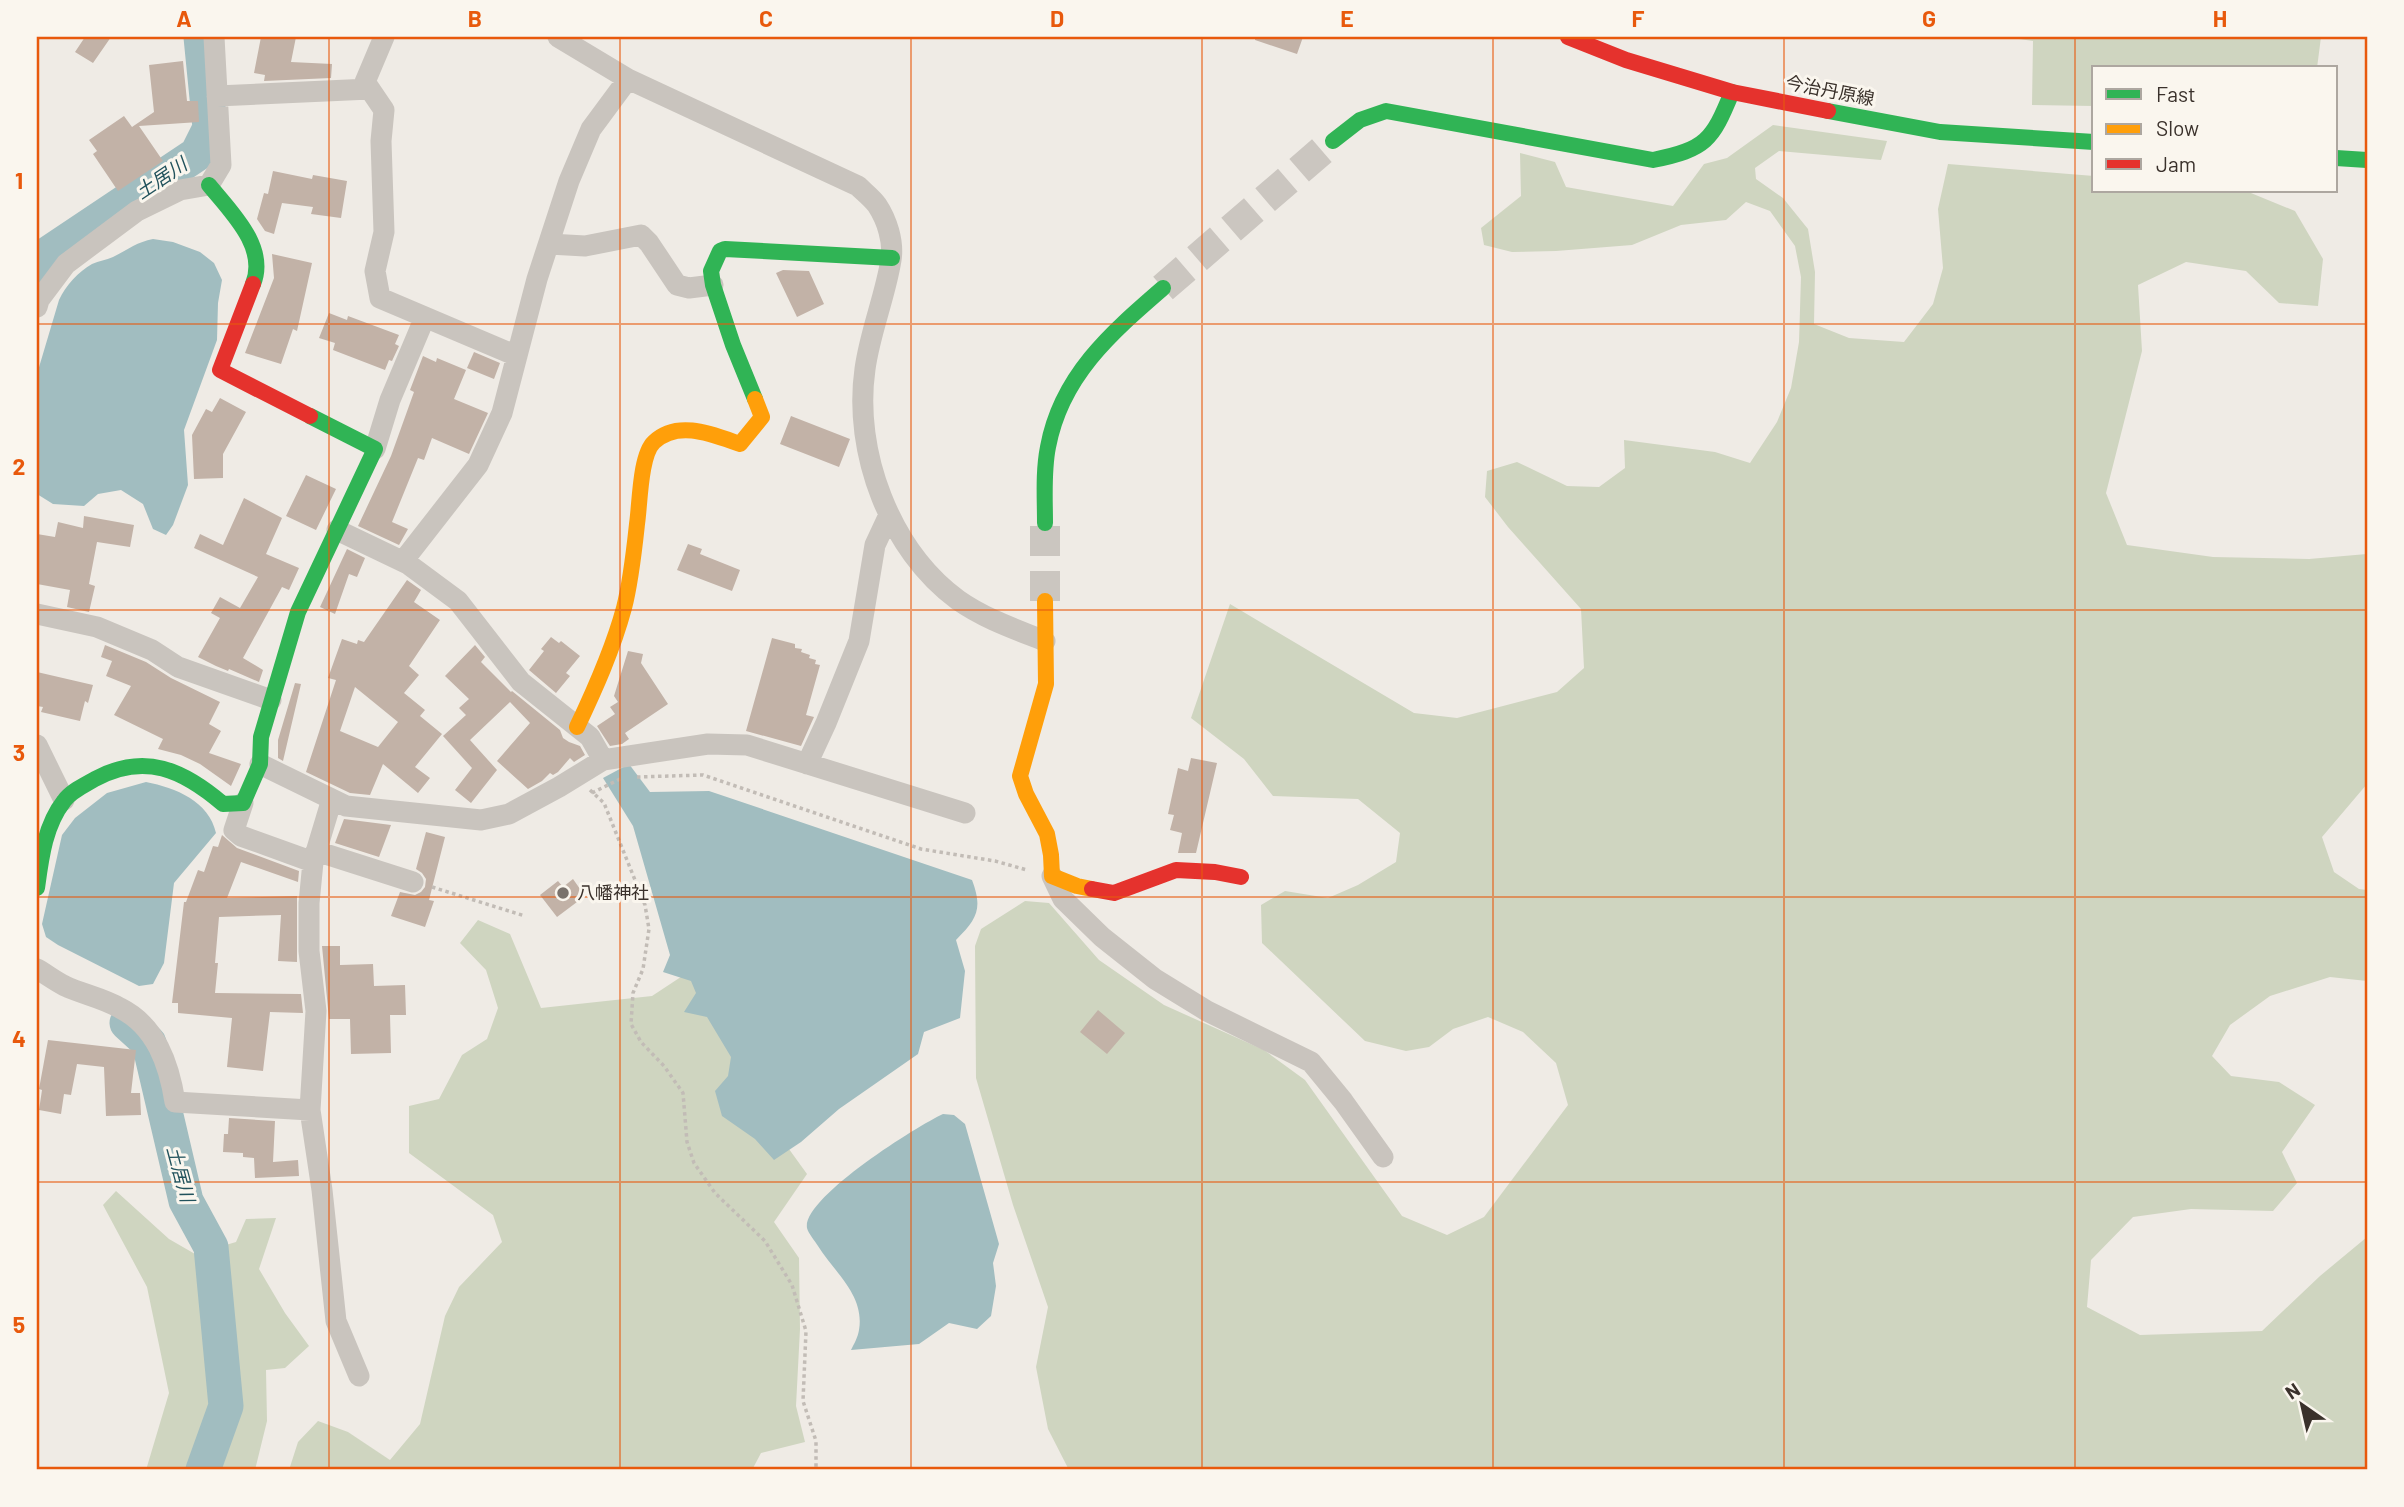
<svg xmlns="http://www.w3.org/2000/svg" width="2404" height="1507" font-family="Barlow,'Noto Sans JP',sans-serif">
	<rect width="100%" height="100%" fill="#efebe5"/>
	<path fill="#cfd5c0" d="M 2005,37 L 2321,37 L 2317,68 L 2094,68 L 2094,106 L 2032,105 L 2033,41 Z
		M 1773,125 L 1887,141 L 1881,160 L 1779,151 L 1755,168 L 1756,179 L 1783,198 L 1808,229 L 1815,272 L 1814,324 L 1849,338 L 1904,342 L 1933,304 L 1943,268 L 1938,209 L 1948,164 L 2094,176 L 2094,191 L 2246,191 L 2295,211 L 2323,259 L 2318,306 L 2279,303 L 2246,271 L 2186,262 L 2138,285 L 2142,351 L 2106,493 L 2127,545 L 2213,557 L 2309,559 L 2367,554 L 2367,784 L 2322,837 L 2334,872 L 2359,889 L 2367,890 L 2367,981 L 2330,977 L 2270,996 L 2230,1025 L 2212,1056 L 2231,1076 L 2279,1082 L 2315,1105 L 2282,1152 L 2297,1183 L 2273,1211 L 2191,1209 L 2133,1217 L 2091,1260 L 2087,1307 L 2140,1335 L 2262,1331 L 2320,1276 L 2367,1237 L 2367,1470 L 1069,1470 L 1048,1429 L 1036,1367 L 1048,1307 L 1013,1205 L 976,1078 L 975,946 L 981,929 L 1025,901 L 1049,903 L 1099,960 L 1164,1005 L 1264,1050 L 1305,1080 L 1402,1216 L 1447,1235 L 1484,1217 L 1568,1105 L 1556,1063 L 1523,1032 L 1488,1017 L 1453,1029 L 1429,1047 L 1406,1051 L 1365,1041 L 1262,943 L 1261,905 L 1285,891 L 1328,898 L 1358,885 L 1396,862 L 1400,833 L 1358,799 L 1273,796 L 1244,759 L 1191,718 L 1230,604 L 1414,713 L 1457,718 L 1557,692 L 1584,668 L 1581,609 L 1508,527 L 1485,497 L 1487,471 L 1517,462 L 1567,486 L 1599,487 L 1625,468 L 1624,440 L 1715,452 L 1750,463 L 1777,422 L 1791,388 L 1799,342 L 1801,277 L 1795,246 L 1770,211 L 1746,202 L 1726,220 L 1681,225 L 1632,245 L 1556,251 L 1512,252 L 1484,245 L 1481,228 L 1521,196 L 1520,153 L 1555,162 L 1566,187 L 1673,206 L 1704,164 L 1727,158 Z
		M 478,920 L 510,934 L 541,1008 L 652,996 L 696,967 L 781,1138 L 807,1174 L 774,1222 L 799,1258 L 800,1329 L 796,1406 L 805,1442 L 761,1453 L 752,1470 L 289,1470 L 298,1442 L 318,1421 L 348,1432 L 390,1460 L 420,1424 L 445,1316 L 459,1287 L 502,1242 L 493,1215 L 409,1153 L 409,1106 L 439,1099 L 462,1055 L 487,1039 L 498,1008 L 486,970 L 460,943 Z
		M 116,1191 L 169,1239 L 195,1254 L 236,1242 L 246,1219 L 276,1218 L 259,1269 L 285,1313 L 309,1346 L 285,1368 L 266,1370 L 267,1421 L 255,1470 L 146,1470 L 169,1393 L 147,1287 L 103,1205 Z"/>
	<path fill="#a1bdc0" d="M 153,239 L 173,242 L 200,252 L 214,263 L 222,280 L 218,303 L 217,340 L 184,430 L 188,485 L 173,525 L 166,535 L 153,529 L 143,504 L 121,490 L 98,494 L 84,506 L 53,504 L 37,494 L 37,374 L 59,300 C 66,285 78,272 92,264 C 99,261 106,260 113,257 C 127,250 137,242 153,239 Z
		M 629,764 L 650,792 L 709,791 L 972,880 C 983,909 977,919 956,940 L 965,971 L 960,1018 L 924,1032 L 918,1054 L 839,1109 L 801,1142 L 774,1160 L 755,1139 L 722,1116 L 715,1091 L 728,1076 L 731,1057 L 707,1017 L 684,1012 L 696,993 L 691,981 L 663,972 L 670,955 L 633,826 L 603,778 Z
		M 146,782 C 176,788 209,801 216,833 L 174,883 L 164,963 L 153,984 L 139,986 L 58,945 L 46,937 L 42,924 L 62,835 L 75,818 L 107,793 Z
		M 943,1114 L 954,1115 L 965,1124 L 999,1244 L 993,1263 L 996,1286 L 991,1316 L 977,1329 L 949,1323 L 919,1344 L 851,1350 C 854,1344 858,1337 859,1330 C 865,1295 834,1272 818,1246 C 815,1241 808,1233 807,1228 C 802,1198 917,1126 943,1114 Z"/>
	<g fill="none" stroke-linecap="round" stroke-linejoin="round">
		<path stroke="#a1bdc0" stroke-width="35" d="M 37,279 L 43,257 L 197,154 L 210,128 L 201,37
			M 127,1023 L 149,1043 L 186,1201 L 211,1247 L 226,1406 L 203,1470"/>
	</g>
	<path fill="#c2b2a7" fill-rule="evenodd" d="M 85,37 L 111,37 L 93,63 L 75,52 Z
		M 261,37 L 296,37 L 291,62 L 332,64 L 331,78 L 264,81 L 265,75 L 254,73 Z
		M 1255,37 L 1303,37 L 1297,54 L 1255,40 Z
		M 183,61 L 187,101 L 198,101 L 199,122 L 139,126 L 163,161 L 118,191 L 93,154 L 97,151 L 89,140 L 124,116 L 132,127 L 154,112 L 149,65 Z
		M 273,171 L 312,179 L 313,175 L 347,181 L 341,218 L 311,214 L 313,207 L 282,203 L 274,234 L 265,231 L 257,219 L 264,193 L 268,194 Z
		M 272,254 L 312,263 L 297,331 L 293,329 L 281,364 L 245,353 L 274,278 Z
		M 783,270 L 809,271 L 824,304 L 797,317 L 776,273 Z
		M 329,313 L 347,320 L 348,316 L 399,335 L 395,344 L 399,346 L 392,361 L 389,360 L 385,370 L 333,350 L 335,343 L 319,338 Z
		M 474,352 L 500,363 L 494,379 L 467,368 Z
		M 423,356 L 436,362 L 437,358 L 466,370 L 454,399 L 488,413 L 469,454 L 432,438 L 424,460 L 418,458 L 392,522 L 408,529 L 399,545 L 358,526 L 391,456 L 414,392 L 410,390 Z
		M 220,398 L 246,412 L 223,454 L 223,478 L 194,479 L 192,435 L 206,409 L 212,412 Z
		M 791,416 L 850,439 L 839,467 L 780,444 Z
		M 306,475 L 336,489 L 316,530 L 286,516 Z
		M 244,498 L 282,518 L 266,554 L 299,568 L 289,590 L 282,587 L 243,658 L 263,670 L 259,682 L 229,669 L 228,671 L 216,666 L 198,657 L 220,618 L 211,613 L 220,597 L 240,608 L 258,577 L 194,548 L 200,534 L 223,545 Z
		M 84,516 L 134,525 L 130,547 L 97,542 L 89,584 L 95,586 L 89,612 L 67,607 L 70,590 L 37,584 L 37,534 L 55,537 L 58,522 L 83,528 Z
		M 688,544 L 702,549 L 700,554 L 740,570 L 732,591 L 677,570 Z
		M 347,549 L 365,558 L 357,577 L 349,574 L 335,614 L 320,607 Z
		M 407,580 L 421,590 L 414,602 L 440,620 L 409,666 L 419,675 L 404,693 L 425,710 L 420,716 L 442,734 L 415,767 L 430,778 L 418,793 L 383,764 L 370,795 L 350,793 L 306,772 L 336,680 L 328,678 L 342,639 L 357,644 L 358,640 L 364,642 ZM 355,687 L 398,722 L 378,747 L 340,731 Z
		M 551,637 L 559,643 L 561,641 L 580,656 L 566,673 L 570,676 L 556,693 L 529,670 L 544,651 L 541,649 Z
		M 772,638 L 795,644 L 795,648 L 802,649 L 801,652 L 810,655 L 809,658 L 816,660 L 815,664 L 820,665 L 806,715 L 814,717 L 801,746 L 746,731 Z
		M 105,645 L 146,662 L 171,678 L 220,702 L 209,724 L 221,731 L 209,753 L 241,764 L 231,786 L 200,764 L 181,755 L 158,749 L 163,739 L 114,715 L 131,686 L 106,676 L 112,661 L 101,657 Z
		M 475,645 L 485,657 L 481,662 L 511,692 L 512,691 L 560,730 L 563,738 L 569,742 L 580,746 L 585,755 L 574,762 L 570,758 L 558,772 L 553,775 L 550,773 L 542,781 L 528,789 L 497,761 L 530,723 L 510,702 L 470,740 L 497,770 L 471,803 L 455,790 L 472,768 L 443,736 L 466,715 L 459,708 L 469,699 L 445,676 Z
		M 628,651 L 643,654 L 641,663 L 668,704 L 625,733 L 629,739 L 622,744 L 610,746 L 597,726 L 615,714 L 610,707 L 618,702 L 614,696 Z
		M 37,672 L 93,685 L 88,703 L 85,701 L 80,721 L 41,712 L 43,707 L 37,706 Z
		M 295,683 L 301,684 L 283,761 L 278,758 L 278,740 Z
		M 1191,758 L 1217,763 L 1196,853 L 1178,853 L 1182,833 L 1170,830 L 1174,815 L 1168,814 L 1178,768 L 1188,771 Z
		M 344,819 L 391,825 L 379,857 L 335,843 Z
		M 426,832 L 445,837 L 429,900 L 434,901 L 425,927 L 391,916 L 400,892 L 415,895 L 421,892 L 425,887 L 426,879 L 422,873 L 416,869 Z
		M 222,835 L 237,848 L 299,871 L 298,882 L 241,862 L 227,898 L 297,896 L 297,962 L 278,961 L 281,915 L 219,917 L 215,963 L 218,963 L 215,993 L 301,994 L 303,1013 L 270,1012 L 263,1071 L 227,1067 L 232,1018 L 178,1013 L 178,1003 L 172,1003 L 184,902 L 186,902 L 198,870 L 204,872 L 213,846 L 218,847 Z
		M 573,879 L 585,896 L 557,917 L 540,895 L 558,881 L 563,887 Z
		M 322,946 L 340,946 L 340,965 L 373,964 L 374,986 L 405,985 L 406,1015 L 390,1015 L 391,1053 L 351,1054 L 350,1019 L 329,1019 Z
		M 1098,1010 L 1125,1033 L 1107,1054 L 1080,1032 Z
		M 48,1040 L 136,1050 L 131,1093 L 140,1093 L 141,1115 L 106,1116 L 104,1067 L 77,1064 L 71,1095 L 64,1094 L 61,1114 L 39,1110 L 42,1090 L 39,1089 Z
		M 229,1118 L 275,1121 L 273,1162 L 298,1160 L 299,1176 L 255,1178 L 254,1158 L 243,1157 L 243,1153 L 223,1152 L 224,1134 L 228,1134 Z"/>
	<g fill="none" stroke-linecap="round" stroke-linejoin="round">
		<path stroke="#cbc6c0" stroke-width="30" stroke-dasharray="30 15" stroke-linecap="butt" d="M 1163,288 L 1333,141
			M 1045,601 L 1045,523"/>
		<path stroke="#c2bcb6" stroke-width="3.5" stroke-dasharray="3.5 3.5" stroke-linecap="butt" d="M 637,777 L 703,775 L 921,849 L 995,861 L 1027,870
			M 590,790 L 604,803 L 645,905 L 649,929 L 643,969 L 633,993 L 631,1024 L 641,1042 L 664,1066 L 683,1093 L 687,1142 L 694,1163 L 715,1193 L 765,1241 L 792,1285 L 806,1331 L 803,1401 L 816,1441 L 816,1470
			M 592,793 L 622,778
			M 432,887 L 525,916"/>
		<path stroke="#c9c4be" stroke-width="21" d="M 384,37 L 365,82 L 384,110 L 381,141 L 384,232 L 375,271 L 380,298 L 517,356
			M 558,37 L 628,79 L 858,186 C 864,192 872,198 877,205 C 887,220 894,242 891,260 C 885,297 870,332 865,369 C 853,452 890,550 958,600 C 985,619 1015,629 1045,641
			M 217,96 L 370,89
			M 549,244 L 585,246 L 641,235 L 649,243 L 677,285 L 689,288 L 713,285
			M 37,307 L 39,300 L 66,264 L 137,211 L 180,190 L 209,185 L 221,165 L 214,37
			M 375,449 L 390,400 L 425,317
			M 337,530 L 408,564
			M 37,614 L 97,627 L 152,650 L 178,667 L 271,700
			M 37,745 L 64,800
			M 603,760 L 590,737 L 521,682 L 458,601 L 408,564 L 407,556 L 478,465 L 502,413 L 537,279 L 569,181 L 591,129 L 628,79
			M 260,764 L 346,806 L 481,820 L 509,814 L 559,787 L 603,760 L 708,744 L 747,745 L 965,813
			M 807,764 L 826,723 L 859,641 L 875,545 L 889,515
			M 243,803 L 234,830 L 241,836 L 313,862
			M 316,851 L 413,882
			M 1052,876 L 1063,899 L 1102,937 L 1155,979 L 1207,1011 L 1311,1062 L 1343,1101 L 1383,1157
			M 37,969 C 46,974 55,981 65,986 C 82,994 103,998 120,1008 C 156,1026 169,1064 175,1102 L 310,1110 L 316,1011 L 309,951 L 309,903 L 313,862 L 332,799
			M 310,1110 L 322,1190 L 336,1321 L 359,1376"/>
		<path stroke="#30b455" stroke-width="16" d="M 1828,111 L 1940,132 L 2094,142
			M 1333,141 L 1360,120 L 1386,111 L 1653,160 C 1706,149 1712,141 1732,92
			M 2336,158 L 2367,160
			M 209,185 C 231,212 268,247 253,284
			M 755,399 L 733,345 L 713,285 L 711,271 L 720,251 L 725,249 L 892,258
			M 1045,523 C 1045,498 1043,472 1048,447 C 1061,376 1111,333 1163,288
			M 37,888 C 41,858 45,825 64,801 C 71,791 85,785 95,779 C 145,752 183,770 223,804 L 243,803 L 260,764 L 261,737 L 298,612 L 375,449 L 310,416"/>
		<path stroke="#ff9f0a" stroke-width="16" d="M 1045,601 L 1046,684 L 1020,776 L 1026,794 L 1047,834 L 1051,855 L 1052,876 L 1077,886 L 1092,889
			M 577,727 C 595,689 613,649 624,608 C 631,581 634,552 637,524 C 640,504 640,455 654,442 C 678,419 714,435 740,444 L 762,417 L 755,399"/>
		<path stroke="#e5322d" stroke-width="16" d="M 1568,37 L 1626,60 L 1732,92 L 1828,111
			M 253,284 L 220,370 L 310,416
			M 1092,889 L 1114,893 L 1176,870 L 1215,872 L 1241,877"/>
	</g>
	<path fill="none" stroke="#e8590c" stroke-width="2" stroke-opacity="0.55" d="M 329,37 L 329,1470M 620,37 L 620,1470M 911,37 L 911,1470M 1202,37 L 1202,1470M 1493,37 L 1493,1470M 1784,37 L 1784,1470M 2075,37 L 2075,1470M 37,324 L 2367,324M 37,610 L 2367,610M 37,897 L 2367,897M 37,1182 L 2367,1182"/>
	<circle fill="#79726c" stroke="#faf6ee" stroke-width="2.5" cx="563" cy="893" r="7"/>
	<g text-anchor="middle" stroke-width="6" stroke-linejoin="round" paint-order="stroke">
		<g font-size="18" fill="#3a312b" stroke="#faf6ee">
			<text transform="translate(1830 91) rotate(11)" y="6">今治丹原線</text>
		</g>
		<g font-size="18" fill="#3a312b" stroke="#faf6ee" text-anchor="start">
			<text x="577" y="899">八幡神社</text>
		</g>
		<g font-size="19" font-style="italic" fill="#21525c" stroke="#faf6ee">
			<text transform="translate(161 178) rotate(-34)" y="7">土居川</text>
			<text transform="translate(181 1174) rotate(75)" y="7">土居川</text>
		</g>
	</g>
	<rect width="2404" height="1507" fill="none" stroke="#faf6ee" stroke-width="77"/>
	<rect x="2092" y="66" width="245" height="126" fill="#faf6ee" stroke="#ada7a0" stroke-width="2"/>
	<rect x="2106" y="89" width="35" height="10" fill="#30b455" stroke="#ada7a0" stroke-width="2"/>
	<text x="2156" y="102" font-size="21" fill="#3a312b">Fast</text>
	<rect x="2106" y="124" width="35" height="10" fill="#ff9f0a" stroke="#ada7a0" stroke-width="2"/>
	<text x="2156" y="136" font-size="21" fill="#3a312b">Slow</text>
	<rect x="2106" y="159" width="35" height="10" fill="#e5322d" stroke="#ada7a0" stroke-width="2"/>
	<text x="2156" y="172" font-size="21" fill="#3a312b">Jam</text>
	<g transform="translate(2302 1405) rotate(326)" stroke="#faf6ee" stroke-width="5" paint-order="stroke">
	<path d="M0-5L12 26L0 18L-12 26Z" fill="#3a312b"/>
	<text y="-10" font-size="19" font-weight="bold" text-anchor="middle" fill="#3a312b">N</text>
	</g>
	<rect x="38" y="38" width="2328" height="1430" fill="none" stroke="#e8590c" stroke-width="2.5"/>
	<g font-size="23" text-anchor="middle" font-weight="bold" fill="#e8590c">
		<text x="184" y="27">A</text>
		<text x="475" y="27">B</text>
		<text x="766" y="27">C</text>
		<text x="1057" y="27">D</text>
		<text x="1347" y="27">E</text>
		<text x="1638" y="27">F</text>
		<text x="1929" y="27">G</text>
		<text x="2220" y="27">H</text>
		<text x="19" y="189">1</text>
		<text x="19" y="475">2</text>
		<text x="19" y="761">3</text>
		<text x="19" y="1047">4</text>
		<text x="19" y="1333">5</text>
	</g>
</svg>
